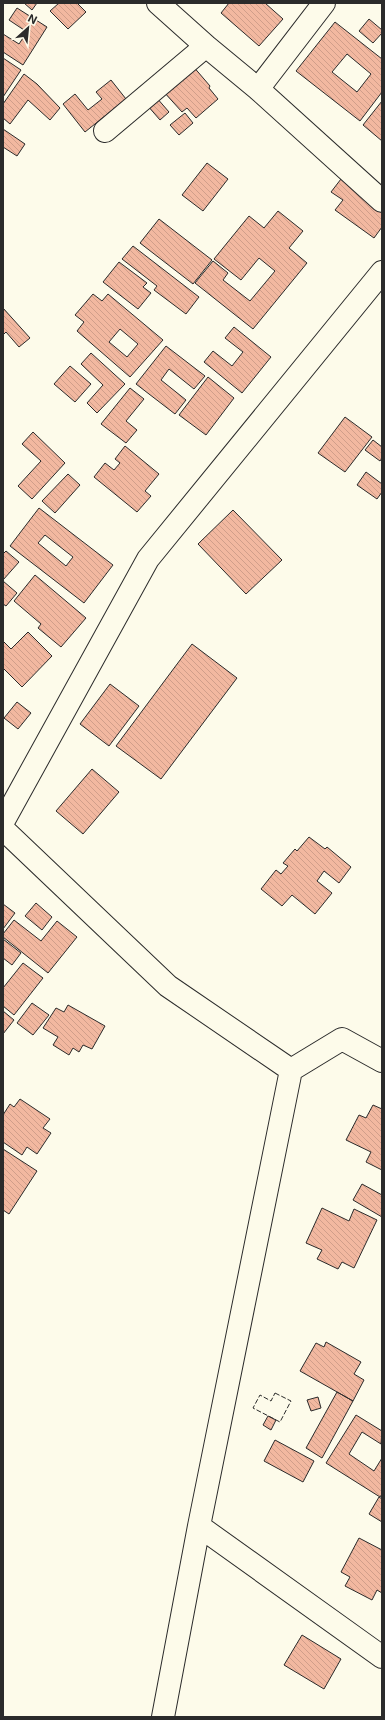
<svg xmlns="http://www.w3.org/2000/svg" width="385" height="1720" font-family="Inter,sans-serif">
	<defs>
		<pattern id="building-back-hatch" width="6" height="6" patternUnits="userSpaceOnUse"><rect width="6" height="6" fill="#f2b8a0"/><path d="M-1 5l2 2M0 0l6 6M5-1l2 2" fill="none" stroke="#d09e8a"/></pattern>
	</defs>
	<rect width="100%" height="100%" fill="#fdfbea"/>
	<path fill="url(#building-back-hatch)" stroke="#2b2b2b" fill-rule="evenodd" d="M 24,3 L 37,3 L 32,10 Z
		M 59,3 L 77,3 L 86,12 L 68,29 L 50,11 Z
		M 229,3 L 265,3 L 283,19 L 259,46 L 221,13 Z
		M 17,8 L 47,27 L 23,65 L 3,52 L 3,34 L 19,44 L 27,32 L 9,20 Z
		M 369,19 L 382,30 L 382,33 L 373,43 L 359,31 Z
		M 335,22 L 382,59 L 382,92 L 360,121 L 296,71 ZM 347,54 L 371,74 L 357,92 L 332,72 Z
		M 3,58 L 21,70 L 3,97 Z
		M 192,65 L 210,86 L 209,88 L 218,99 L 196,118 L 187,108 L 182,112 L 163,91 Z
		M 24,74 L 37,84 L 60,108 L 50,120 L 28,100 L 10,124 L 3,118 L 3,104 Z
		M 111,80 L 126,99 L 85,132 L 63,104 L 75,94 L 88,110 L 102,99 L 96,92 Z
		M 156,97 L 169,112 L 160,120 L 147,105 Z
		M 382,101 L 382,141 L 363,125 Z
		M 185,113 L 193,123 L 179,135 L 170,125 Z
		M 3,129 L 25,144 L 17,156 L 3,147 Z
		M 207,163 L 228,179 L 203,211 L 182,195 Z
		M 341,179 L 382,209 L 382,227 L 374,238 L 335,210 L 343,200 L 331,192 Z
		M 278,211 L 303,231 L 289,248 L 307,263 L 253,329 L 195,283 L 213,261 L 228,273 L 223,280 L 250,301 L 275,271 L 259,258 L 241,280 L 214,259 L 249,216 L 264,228 Z
		M 159,219 L 212,260 L 193,284 L 140,243 Z
		M 133,246 L 199,297 L 186,314 L 154,290 L 157,286 L 122,259 Z
		M 119,262 L 147,283 L 143,287 L 151,293 L 138,309 L 103,282 Z
		M 93,294 L 102,301 L 108,294 L 163,340 L 130,377 L 77,331 L 84,322 L 75,315 ZM 120,329 L 138,344 L 127,357 L 109,342 Z
		M 3,308 L 30,338 L 19,347 L 6,332 L 3,335 Z
		M 234,327 L 271,357 L 242,393 L 204,362 L 213,351 L 232,366 L 243,352 L 225,338 Z
		M 166,346 L 205,376 L 194,389 L 169,369 L 161,380 L 186,400 L 175,414 L 136,384 Z
		M 91,353 L 125,384 L 97,413 L 87,403 L 103,385 L 81,364 Z
		M 70,366 L 91,384 L 75,402 L 54,384 Z
		M 208,377 L 234,398 L 206,435 L 179,415 Z
		M 130,388 L 144,399 L 126,421 L 137,430 L 126,443 L 101,424 Z
		M 345,417 L 372,437 L 345,472 L 318,453 Z
		M 33,432 L 65,463 L 32,499 L 18,486 L 41,461 L 22,444 Z
		M 373,440 L 382,447 L 382,458 L 380,461 L 365,450 Z
		M 125,446 L 159,474 L 145,491 L 151,496 L 137,512 L 94,477 L 105,463 L 114,470 L 120,463 L 115,459 Z
		M 366,472 L 382,484 L 382,492 L 377,499 L 357,485 Z
		M 68,474 L 80,485 L 55,513 L 42,501 Z
		M 39,508 L 113,565 L 84,603 L 10,546 ZM 45,535 L 73,557 L 66,566 L 38,543 Z
		M 233,510 L 282,560 L 246,594 L 198,544 Z
		M 6,551 L 19,562 L 3,580 L 3,554 Z
		M 35,575 L 86,618 L 61,647 L 38,628 L 41,624 L 14,601 Z
		M 3,581 L 17,593 L 6,606 L 3,604 Z
		M 28,632 L 52,656 L 22,687 L 3,668 L 3,641 L 11,649 Z
		M 192,644 L 237,678 L 161,779 L 116,746 Z
		M 110,684 L 139,706 L 109,746 L 80,724 Z
		M 17,702 L 31,713 L 18,729 L 4,718 Z
		M 92,769 L 119,792 L 83,834 L 56,811 Z
		M 309,837 L 325,849 L 327,847 L 351,867 L 339,883 L 324,871 L 317,881 L 332,893 L 315,914 L 292,895 L 282,906 L 261,889 L 276,870 L 281,874 L 288,866 L 283,863 L 295,849 L 297,851 Z
		M 36,903 L 52,917 L 42,930 L 25,916 Z
		M 3,904 L 15,913 L 3,929 Z
		M 14,920 L 41,941 L 57,921 L 77,937 L 48,973 L 3,937 L 3,934 Z
		M 3,939 L 21,953 L 12,965 L 3,958 Z
		M 23,963 L 43,978 L 14,1015 L 3,1006 L 3,988 Z
		M 32,1003 L 49,1015 L 33,1035 L 17,1023 Z
		M 68,1005 L 105,1026 L 92,1049 L 83,1045 L 79,1052 L 73,1048 L 69,1055 L 53,1045 L 58,1037 L 43,1028 L 56,1008 L 64,1012 Z
		M 3,1011 L 14,1020 L 3,1034 Z
		M 20,1099 L 50,1119 L 43,1128 L 51,1133 L 37,1154 L 27,1147 L 22,1155 L 3,1142 L 3,1115 L 10,1104 L 14,1107 Z
		M 373,1105 L 382,1109 L 382,1170 L 366,1162 L 371,1152 L 346,1140 L 359,1115 L 366,1118 Z
		M 3,1149 L 37,1171 L 9,1214 L 3,1210 Z
		M 362,1184 L 382,1195 L 382,1217 L 353,1200 Z
		M 322,1208 L 349,1221 L 354,1209 L 377,1220 L 354,1268 L 342,1262 L 338,1269 L 317,1259 L 322,1250 L 306,1243 Z
		M 326,1342 L 361,1362 L 354,1374 L 364,1380 L 353,1401 L 300,1371 L 316,1343 L 324,1347 Z
		M 337,1392 L 353,1401 L 322,1458 L 306,1448 Z
		M 318,1397 L 321,1408 L 311,1411 L 307,1400 Z
		M 356,1415 L 382,1431 L 381,1444 L 362,1432 L 349,1454 L 374,1471 L 382,1458 L 382,1494 L 380,1497 L 326,1463 Z
		M 268,1416 L 276,1420 L 271,1430 L 263,1425 Z
		M 275,1440 L 314,1461 L 303,1482 L 264,1461 Z
		M 379,1497 L 382,1499 L 382,1522 L 369,1514 Z
		M 359,1538 L 382,1550 L 382,1593 L 377,1590 L 372,1600 L 345,1586 L 350,1577 L 341,1572 Z
		M 302,1635 L 341,1659 L 324,1689 L 284,1665 Z"/>
	<g fill="none" stroke-linecap="round" stroke-linejoin="round">
		<g stroke="#2b2b2b" stroke-width="24">
			<path id="minor" d="M 158,3 L 206,46 L 258,89 L 382,201
				M 258,89 L 324,3
				M 105,131 L 206,46
				M 3,822 L 148,559 L 382,272
				M 3,829 L 168,986 L 291,1070 L 199,1526 L 382,1657
				M 291,1070 L 342,1039 L 382,1061
				M 163,1717 L 199,1526"/>
		</g>
		<use href="#minor" stroke="#fdfbea" stroke-width="22"/>
		<path stroke="#2b2b2b" stroke-width="1" stroke-dasharray="5 2" stroke-linecap="butt" d="M 275,1393 L 291,1401 L 280,1422 L 253,1408 L 260,1395 L 271,1401 Z"/>
	</g>
	<rect width="385" height="1720" fill="none" stroke="#2b2b2b" stroke-width="8"/>
	<g transform="translate(28 28) rotate(27)" stroke="#fdfbea" stroke-width="3" paint-order="stroke">
	<path d="M0-3L7 15L0 10L-7 15Z" fill="#2b2b2b"/>
	<text y="-6" font-size="11" font-weight="bold" text-anchor="middle" fill="#2b2b2b">N</text>
	</g>
</svg>
